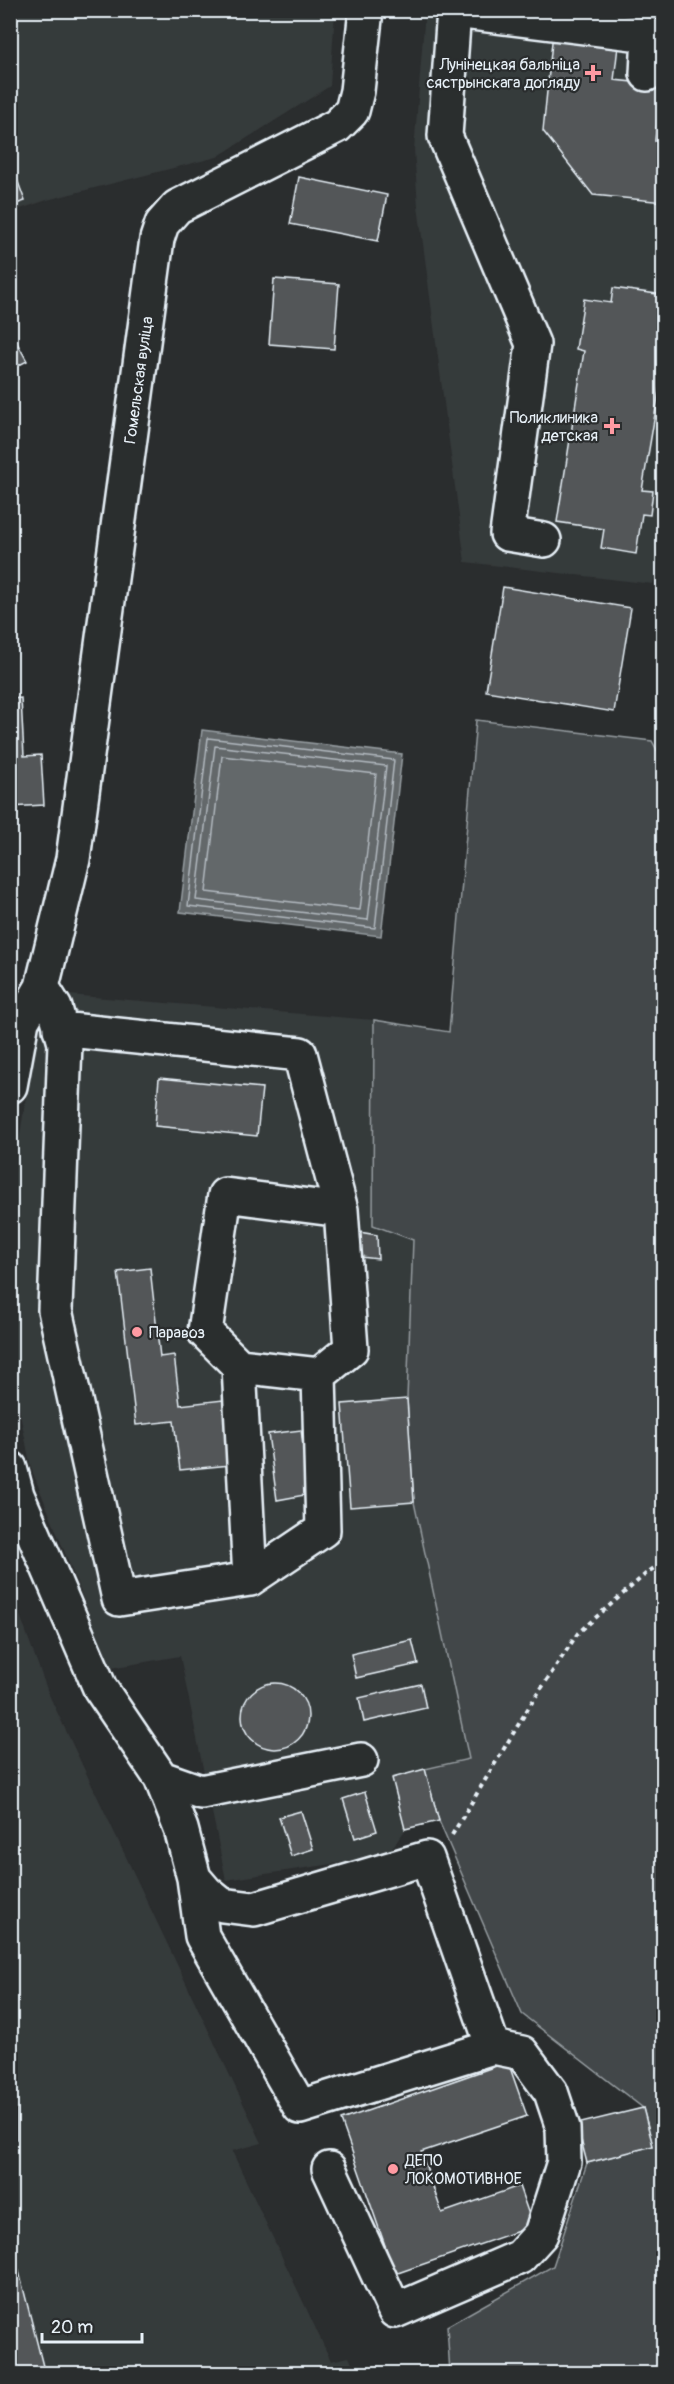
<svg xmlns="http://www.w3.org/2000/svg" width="674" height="2384" font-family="Pangolin,sans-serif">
	<rect width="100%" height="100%" fill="#2a2d2e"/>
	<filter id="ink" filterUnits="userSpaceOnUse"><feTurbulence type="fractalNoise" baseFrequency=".0167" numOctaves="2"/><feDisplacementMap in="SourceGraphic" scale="12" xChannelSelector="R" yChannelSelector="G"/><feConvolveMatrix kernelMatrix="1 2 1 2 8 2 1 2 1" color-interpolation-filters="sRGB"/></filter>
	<g filter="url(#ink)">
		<path fill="#363a3b" d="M 11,11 L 335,11 L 330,86 L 217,157 L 47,200 L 11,212 Z
			M 425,11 L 663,11 L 664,539 L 653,584 L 465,562 L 418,206 L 414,150 Z
			M 69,995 L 374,1020 L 373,1225 L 413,1240 L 407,1399 L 414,1502 L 469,1759 L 439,1821 L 406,1829 L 386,1856 L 226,1880 L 180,1656 L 111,1668 L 31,1468 L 11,1369 L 11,1190 L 38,1023 Z
			M 10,1588 L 49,1695 L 262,2143 L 232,2151 L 331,2361 L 349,2357 L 356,2373 L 11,2373 Z"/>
		<path fill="#424648" stroke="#959ca0" stroke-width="1.5" d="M 476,720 L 652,741 L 664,763 L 663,2373 L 450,2373 L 447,2326 L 553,2266 L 587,2163 L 653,2146 L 643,2108 L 522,2014 L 439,1821 L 425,1769 L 469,1759 L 414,1502 L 407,1399 L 413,1240 L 373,1225 L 374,1020 L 449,1032 Z"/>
		<path fill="#63686b" stroke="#989fa3" stroke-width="1.5" d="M 202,730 L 402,754 L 381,936 L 180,912 Z"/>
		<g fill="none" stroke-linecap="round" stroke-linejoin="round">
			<path stroke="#b3bac0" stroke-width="1.5" d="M 208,738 L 394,760 L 375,928 L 188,906 Z
				M 215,746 L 386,766 L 368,920 L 196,900 Z
				M 222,756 L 376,774 L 360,910 L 206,892 Z"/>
		</g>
		<path fill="#535759" stroke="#e8f1f8" stroke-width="1.5" d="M 553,32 L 619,38 L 614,80 L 661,85 L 655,141 L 664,142 L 664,202 L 593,195 L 543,131 Z
			M 11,163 L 25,201 L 10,206 L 10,164 Z
			M 299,177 L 387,195 L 378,241 L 290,224 Z
			M 274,279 L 339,284 L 334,349 L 269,344 Z
			M 613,288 L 664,295 L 664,362 L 642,490 L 653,491 L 650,515 L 642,514 L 636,554 L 601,548 L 604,529 L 557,522 L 584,351 L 576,349 L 584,299 L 611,303 Z
			M 10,330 L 27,361 L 10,370 Z
			M 503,587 L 631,608 L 614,712 L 486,691 Z
			M 21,698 L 24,756 L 41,755 L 44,805 L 10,807 L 10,699 Z
			M 159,1078 L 262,1088 L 257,1136 L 155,1126 Z
			M 353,1231 L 377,1235 L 378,1259 L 352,1256 Z
			M 150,1268 L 160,1357 L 174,1355 L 180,1405 L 223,1400 L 230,1465 L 180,1470 L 174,1421 L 136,1425 L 118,1272 Z
			M 407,1399 L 414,1502 L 350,1507 L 342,1404 Z
			M 301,1430 L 310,1494 L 277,1500 L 268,1434 Z
			M 412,1640 L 418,1664 L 356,1678 L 351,1654 Z
			M242 1716a33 33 0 1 1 66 0a33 33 0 1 1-66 0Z
			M 421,1684 L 426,1708 L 364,1722 L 359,1698 Z
			M 425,1769 L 439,1821 L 405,1829 L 392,1778 Z
			M 365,1792 L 377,1831 L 355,1838 L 343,1799 Z
			M 301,1811 L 313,1849 L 291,1856 L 279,1817 Z
			M 508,2062 L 527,2116 L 421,2152 L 442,2213 L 519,2186 L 533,2226 L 395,2274 L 341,2120 Z
			M 10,2107 L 16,2107 L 16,2139 L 10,2139 Z
			M 643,2108 L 653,2146 L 587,2163 L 577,2124 Z
			M 13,2248 L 45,2374 L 10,2374 L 10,2249 Z"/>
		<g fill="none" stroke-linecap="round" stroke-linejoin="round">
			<g stroke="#e8f1f8" stroke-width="38">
				<path id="minor" d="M 454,10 L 445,136 L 533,344 L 507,534 L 544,540
					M 455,11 L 649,35 L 647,74
					M 42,987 L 55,1008 L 65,1043 L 55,1310 L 119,1599 L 250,1579 L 239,1366 L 319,1375 L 323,1530 L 250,1579
					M 60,1029 L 300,1054 L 341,1210
					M 10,1086 L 22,1021 L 42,987 L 73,859 L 157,239 L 162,224 L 177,207 L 337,126 L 352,111 L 357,91 L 366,10
					M 239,1366 L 205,1332 L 225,1195 L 341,1210 L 351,1349 L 319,1375
					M 10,1468 L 17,1495 L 100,1688 L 161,1778 L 181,1829 L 194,1878 L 202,1936 L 300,2107 L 493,2047 L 427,1858 L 254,1909 L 222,1905 L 206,1892 L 194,1878
					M 161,1778 L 201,1792 L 361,1760
					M 329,2169 L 395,2311 L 520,2257 L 541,2234 L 564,2162 L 563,2128 L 551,2092 L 522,2053 L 493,2047"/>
			</g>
			<path stroke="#e8f1f8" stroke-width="4" stroke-dasharray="4.5 4.5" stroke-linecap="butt" d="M 452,1835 L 529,1707 L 578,1633 L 648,1572 L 664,1562"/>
			<use href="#minor" stroke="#2a2d2e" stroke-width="33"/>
		</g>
	</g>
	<g fill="#ff9aa2" stroke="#2a2d2e" stroke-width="2">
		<path d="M590 64h6v6h6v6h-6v6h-6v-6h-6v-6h6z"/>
		<path d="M609 417h6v6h6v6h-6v6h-6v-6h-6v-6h6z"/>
		<circle cx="137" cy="1332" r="6"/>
		<circle cx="393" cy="2169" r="6"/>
	</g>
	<g text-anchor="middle" stroke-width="4.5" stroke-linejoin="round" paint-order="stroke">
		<g font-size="16" fill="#e8f1f8" stroke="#2a2d2e" text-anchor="end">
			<text x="580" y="70">Лунінецкая бальніца<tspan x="580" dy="18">сястрынскага догляду</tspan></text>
			<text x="598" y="423">Поликлиника<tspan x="598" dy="18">детская</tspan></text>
			<text x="149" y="1338" text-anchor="start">Паравоз</text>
			<text x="405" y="2166" text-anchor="start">ДЕПО<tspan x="405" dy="18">ЛОКОМОТИВНОЕ</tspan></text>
		</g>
		<g font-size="16" fill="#e8f1f8" stroke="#2a2d2e">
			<text transform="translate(138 380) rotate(-82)" y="6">Гомельская вуліца</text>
		</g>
	</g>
	<rect width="674" height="2384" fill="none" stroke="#2a2d2e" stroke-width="36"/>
	<rect x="18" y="18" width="638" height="2348" fill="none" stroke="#e8f1f8" stroke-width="2" filter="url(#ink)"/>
	<path d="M42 2333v9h100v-9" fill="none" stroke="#e8f1f8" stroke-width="3"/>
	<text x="51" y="2333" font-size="18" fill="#e8f1f8" stroke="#2a2d2e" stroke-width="4.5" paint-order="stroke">20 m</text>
</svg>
